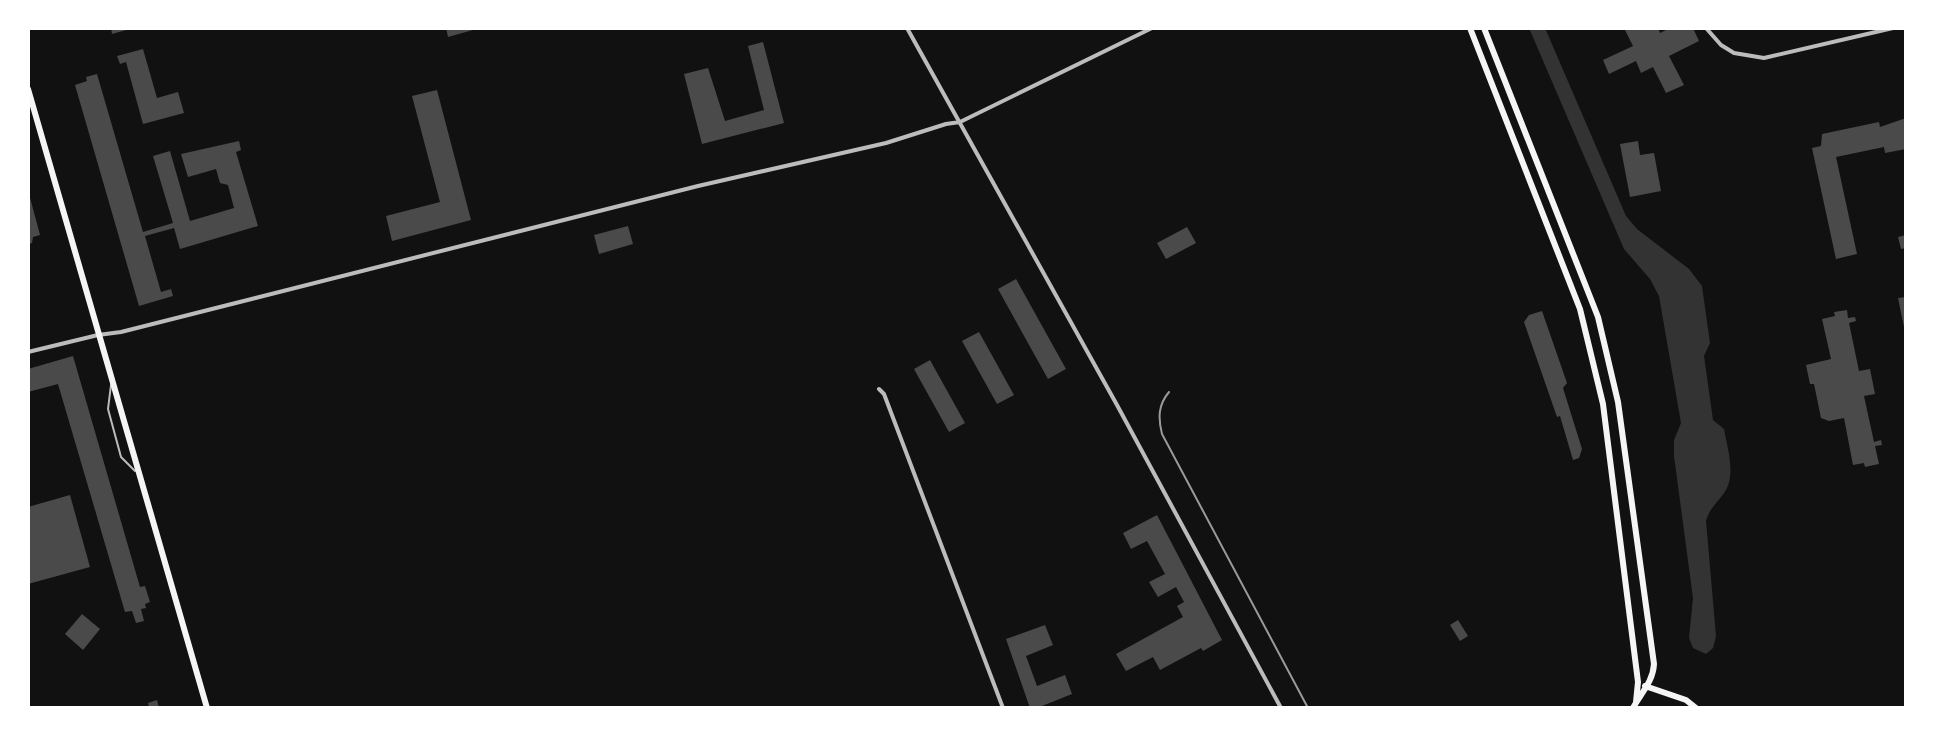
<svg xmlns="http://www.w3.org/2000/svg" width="1934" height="736" font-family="'Source Sans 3',sans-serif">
	<rect width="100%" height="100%" fill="#111"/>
	<path fill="#333" d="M 1529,28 L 1545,28 L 1626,216 L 1637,229 L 1689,269 L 1702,286 L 1710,343 L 1704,356 L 1713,420 L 1724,429 C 1727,446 1735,471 1727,488 C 1721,500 1710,506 1706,521 L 1716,636 L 1713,648 L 1706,654 L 1693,648 L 1689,638 L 1693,598 L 1674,456 L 1674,440 L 1681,423 L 1659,296 L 1650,279 L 1624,249 Z"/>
	<path fill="#4a4a4a" d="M 111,28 L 130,28 L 130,29 L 112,34 Z
		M 446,28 L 472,28 L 473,30 L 448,37 Z
		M 1624,28 L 1658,28 L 1660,33 L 1670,28 L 1693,28 L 1699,41 L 1669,56 L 1684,85 L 1666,93 L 1653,67 L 1641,73 L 1636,61 L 1609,74 L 1603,60 L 1633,46 Z
		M 763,42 L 784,123 L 702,144 L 684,74 L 708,68 L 725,121 L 764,110 L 748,46 Z
		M 143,49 L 157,98 L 178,92 L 184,113 L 143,124 L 126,62 L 120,64 L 117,56 Z
		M 97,74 L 143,232 L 173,223 L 153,156 L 170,151 L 190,221 L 234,208 L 228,185 L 220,183 L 216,169 L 188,177 L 181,154 L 239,141 L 241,150 L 236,152 L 258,226 L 180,249 L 174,228 L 145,236 L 161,292 L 171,289 L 173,296 L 139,306 L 75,85 L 87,81 L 86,77 Z
		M 437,90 L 471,220 L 392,241 L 386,216 L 440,202 L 412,96 Z
		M 1906,118 L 1906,149 L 1885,153 L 1884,147 L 1836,157 L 1857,254 L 1836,259 L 1812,148 L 1821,146 L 1822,134 L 1879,122 L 1880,127 Z
		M 1638,141 L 1640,155 L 1654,153 L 1661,191 L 1630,197 L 1620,144 Z
		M 28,190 L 40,235 L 33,237 L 32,243 L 28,244 Z
		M 628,226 L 633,244 L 599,254 L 594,235 Z
		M 1187,227 L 1196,243 L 1166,259 L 1157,243 Z
		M 1906,235 L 1906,248 L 1901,249 L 1898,237 Z
		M 1016,279 L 1066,369 L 1048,379 L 998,289 Z
		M 1906,297 L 1906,332 L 1905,332 L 1898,298 Z
		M 1847,310 L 1848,318 L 1855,317 L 1856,321 L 1849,323 L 1859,371 L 1870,369 L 1875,394 L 1864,396 L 1874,442 L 1881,440 L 1882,445 L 1875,446 L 1879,464 L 1865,467 L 1864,463 L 1853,465 L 1844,418 L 1829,421 L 1821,418 L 1814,384 L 1810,384 L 1806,365 L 1831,359 L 1822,319 L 1835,316 L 1834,312 Z
		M 1542,311 L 1567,383 L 1563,388 L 1582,449 L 1579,458 L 1573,460 L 1560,416 L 1557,417 L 1524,322 L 1529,315 Z
		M 979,332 L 1014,395 L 997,404 L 962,341 Z
		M 73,356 L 140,587 L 145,586 L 150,602 L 145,604 L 146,608 L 141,609 L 144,621 L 136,623 L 132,611 L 125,612 L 58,384 L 28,392 L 28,369 Z
		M 930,360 L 965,423 L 949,432 L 914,369 Z
		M 70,495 L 90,567 L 28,584 L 28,507 Z
		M 1157,515 L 1222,640 L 1203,651 L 1201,648 L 1160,670 L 1153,657 L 1126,671 L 1116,654 L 1183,617 L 1177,606 L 1184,602 L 1176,587 L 1158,597 L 1149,582 L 1165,574 L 1147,541 L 1131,549 L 1123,533 Z
		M 82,614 L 100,629 L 83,650 L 65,634 Z
		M 1458,620 L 1468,636 L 1460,641 L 1450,625 Z
		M 1045,625 L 1053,645 L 1026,656 L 1037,686 L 1065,675 L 1072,694 L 1037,708 L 1030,708 L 1006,639 Z
		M 157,700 L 159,708 L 149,708 L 148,703 Z"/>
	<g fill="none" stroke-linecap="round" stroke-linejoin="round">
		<path stroke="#bcbcbc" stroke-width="2" d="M 111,385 L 108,409 L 121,457 L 135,471"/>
		<path stroke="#bcbcbc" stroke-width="4" d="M 907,28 L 1117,405 L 1281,708
			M 1706,28 L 1721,45 L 1734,53 L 1764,58 L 1893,28
			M 28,352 L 98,335 L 121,332 L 698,186 L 886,143 L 946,124 L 960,122 L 1152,28
			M 879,389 L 884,394 L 1003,708"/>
		<path stroke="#f5f5f5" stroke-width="6" d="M 1470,28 L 1580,309 L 1603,404 L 1638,682 L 1636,702
			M 1484,28 L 1598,317 L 1618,402 L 1654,664 C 1653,682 1641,693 1633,708
			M 28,89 L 207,708
			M 1645,686 L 1686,700 L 1696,708"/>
		<path stroke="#9a9a9a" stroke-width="2" d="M 1169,392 C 1158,405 1158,418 1162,434 L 1308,708"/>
	</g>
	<rect width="1934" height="736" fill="none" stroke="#ffffff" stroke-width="60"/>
</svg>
